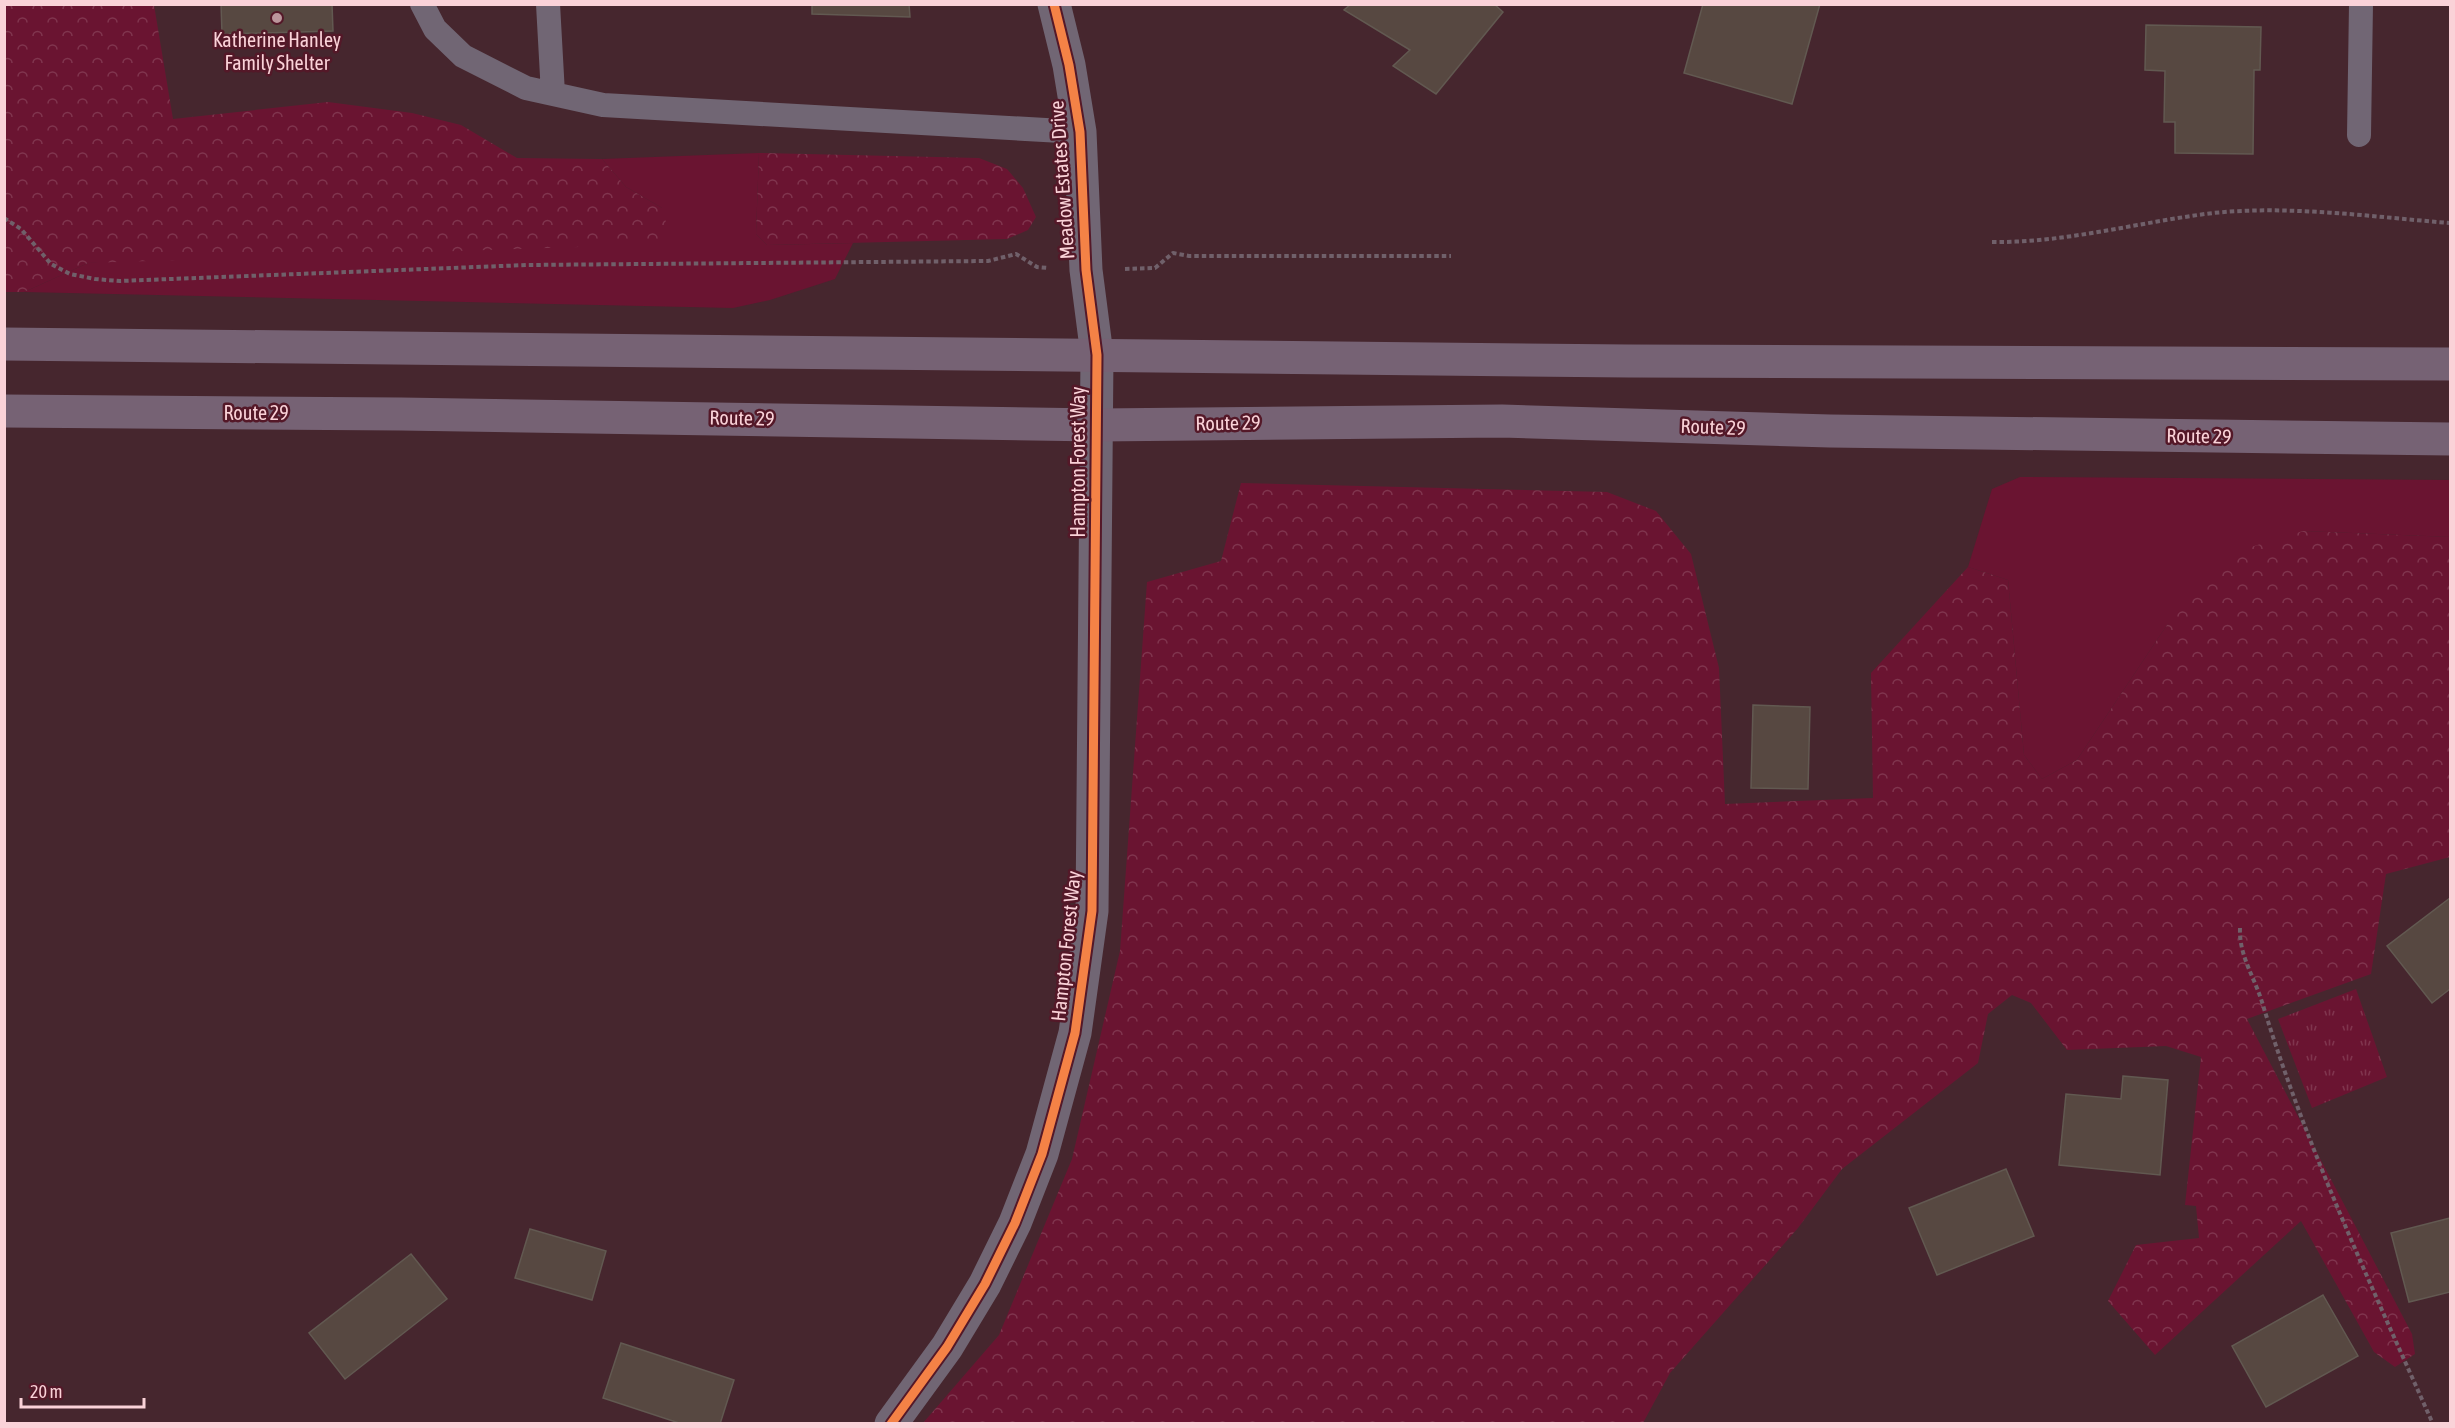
<svg xmlns="http://www.w3.org/2000/svg" width="2455" height="1428" font-family="'Asap Condensed',sans-serif">
	<defs>
		<pattern id="forest-crowns" width="20" height="18" patternUnits="userSpaceOnUse" patternTransform="scale(1.5)"><rect width="20" height="18" fill="#6a1431"/><path d="M2 6a3 3 0 1 1 6 0M12 15a3 3 0 1 1 6 0" fill="none" stroke="#80354e"/></pattern>
		<pattern id="park-tufts" width="24" height="20" patternUnits="userSpaceOnUse" patternTransform="scale(1.5)"><rect width="24" height="20" fill="#6a1431"/><path d="M3 7l-1-3M5 7V3M7 7l1-3M15 17l-1-3M17 17v-4M19 17l1-3" fill="none" stroke="#80354e"/></pattern>
	</defs>
	<rect width="100%" height="100%" fill="#46262e"/>
	<path fill="#6a1431" d="M 759,153 L 756,234 L 767,245 L 853,243 L 835,279 L 770,300 L 733,308 L 24,292 L 88,263 L 662,208 L 626,187 L 602,159 Z
		M 2020,477 L 2450,480 L 2450,537 L 2303,531 L 2167,625 L 2077,760 L 2042,779 L 2024,755 L 2008,580 L 1968,567 L 1992,489 Z"/>
	<path fill="url(#forest-crowns)" d="M 5,4 L 154,5 L 173,119 L 328,102 L 412,113 L 461,125 L 517,158 L 602,159 L 626,187 L 662,208 L 672,244 L 88,263 L 24,292 L 5,292 Z
		M 759,153 L 979,158 L 1007,169 L 1023,188 L 1036,217 L 1028,230 L 1007,239 L 767,245 L 756,234 Z
		M 1241,483 L 1607,492 L 1656,511 L 1691,554 L 1719,668 L 1725,804 L 1873,798 L 1871,673 L 1968,567 L 2008,580 L 2024,755 L 2042,779 L 2077,760 L 2167,625 L 2238,551 L 2303,531 L 2450,537 L 2450,857 L 2386,874 L 2371,974 L 2247,1019 L 2412,1334 L 2415,1354 L 2395,1367 L 2374,1352 L 2301,1221 L 2155,1355 L 2108,1301 L 2136,1245 L 2199,1238 L 2196,1206 L 2185,1205 L 2201,1057 L 2166,1046 L 2067,1050 L 2031,1003 L 2012,995 L 1988,1014 L 1978,1063 L 1842,1169 L 1798,1228 L 1670,1373 L 1643,1423 L 923,1423 L 999,1335 L 1072,1159 L 1120,951 L 1147,582 L 1221,561 Z"/>
	<path fill="url(#park-tufts)" d="M 2356,989 L 2387,1077 L 2312,1108 L 2278,1019 Z"/>
	<path fill="#574841" stroke="#625951" stroke-width="1.5" d="M 221,4 L 332,4 L 333,31 L 222,34 Z
		M 812,4 L 909,4 L 910,17 L 812,14 Z
		M 1351,4 L 1494,4 L 1503,12 L 1436,94 L 1393,66 L 1410,50 L 1344,10 Z
		M 1703,4 L 1820,4 L 1792,104 L 1684,73 Z
		M 2146,25 L 2261,27 L 2260,70 L 2254,70 L 2253,154 L 2175,153 L 2175,122 L 2164,122 L 2165,71 L 2145,70 Z
		M 1753,705 L 1810,707 L 1808,789 L 1751,788 Z
		M 2450,898 L 2450,989 L 2432,1003 L 2387,946 Z
		M 2123,1076 L 2168,1080 L 2160,1175 L 2059,1165 L 2066,1094 L 2121,1099 Z
		M 2006,1169 L 2034,1236 L 1937,1275 L 1909,1208 Z
		M 2450,1218 L 2450,1292 L 2409,1302 L 2391,1233 Z
		M 530,1229 L 606,1251 L 592,1300 L 515,1278 Z
		M 411,1254 L 447,1299 L 345,1379 L 309,1333 Z
		M 2323,1295 L 2358,1356 L 2266,1407 L 2232,1346 Z
		M 621,1343 L 734,1380 L 720,1424 L 682,1424 L 603,1398 Z"/>
	<g fill="none" stroke-linecap="round" stroke-linejoin="round">
		<path stroke="#70606a" stroke-width="4" stroke-dasharray="4.5 3" stroke-linecap="butt" d="M 4,218 L 21,229 L 51,264 L 70,274 L 95,279 L 120,281 L 527,265 L 988,261 L 1016,254 L 1037,267 L 1048,268
			M 1992,242 C 2066,243 2139,222 2213,213 C 2291,205 2373,217 2450,223
			M 1125,269 L 1155,268 L 1173,253 L 1189,256 L 1451,256
			M 2240,928 C 2239,956 2254,976 2262,1002 C 2306,1147 2371,1285 2433,1424"/>
		<path stroke="#716674" stroke-width="24" d="M 422,4 L 435,29 L 463,56 L 526,88 L 603,105 L 1080,132
			M 548,4 L 553,94
			M 2359,135 L 2361,4"/>
		<path stroke="#716674" stroke-width="33" d="M 891,1424 L 947,1347 L 985,1284 L 1015,1223 L 1042,1154 L 1075,1033 L 1092,911 L 1097,355 L 1086,270 L 1080,132 L 1069,65 L 1054,4"/>
		<path stroke="#766274" stroke-width="33" d="M 4,344 L 1629,361 L 2450,364
			M 4,411 L 401,414 L 1098,425 L 1502,421 L 1830,431 L 2450,439"/>
		<g stroke="#541828" stroke-width="13">
			<path id="cycleway" d="M 891,1424 L 947,1347 L 985,1284 L 1015,1223 L 1042,1154 L 1075,1033 L 1092,911 L 1097,355 L 1086,270 L 1080,132 L 1069,65 L 1054,4"/>
		</g>
		<use href="#cycleway" stroke="#f48246" stroke-width="9"/>
	</g>
	<circle fill="#bb969c" stroke="#541828" stroke-width="2" cx="277" cy="18" r="6"/>
	<g text-anchor="middle" stroke-width="5" stroke-linejoin="round" paint-order="stroke">
		<g font-size="20" fill="#fad2d8" stroke="#541828">
			<text x="277" y="47">Katherine Hanley<tspan x="277" dy="23">Family Shelter</tspan></text>
		</g>
		<g font-size="20" fill="#fad2d8" stroke="#541828">
			<text transform="translate(1062 180) rotate(-94)" y="7">Meadow Estates Drive</text>
			<text x="256" y="420">Route 29</text>
			<text transform="translate(742 418) rotate(1)" y="7">Route 29</text>
			<text transform="translate(1228 423) rotate(-1)" y="7">Route 29</text>
			<text transform="translate(1713 427) rotate(2)" y="7">Route 29</text>
			<text transform="translate(2199 436) rotate(1)" y="7">Route 29</text>
			<text transform="translate(1078 462) rotate(-90)" y="7">Hampton Forest Way</text>
			<text transform="translate(1066 946) rotate(-84)" y="7">Hampton Forest Way</text>
		</g>
	</g>
	<rect width="2455" height="1428" fill="none" stroke="#fad2d8" stroke-width="12"/>
	<path d="M21 1398v9h123v-9" fill="none" stroke="#fad2d8" stroke-width="3"/>
	<text x="30" y="1398" font-size="18" fill="#fad2d8" stroke="#541828" stroke-width="4.5" paint-order="stroke">20 m</text>
</svg>
